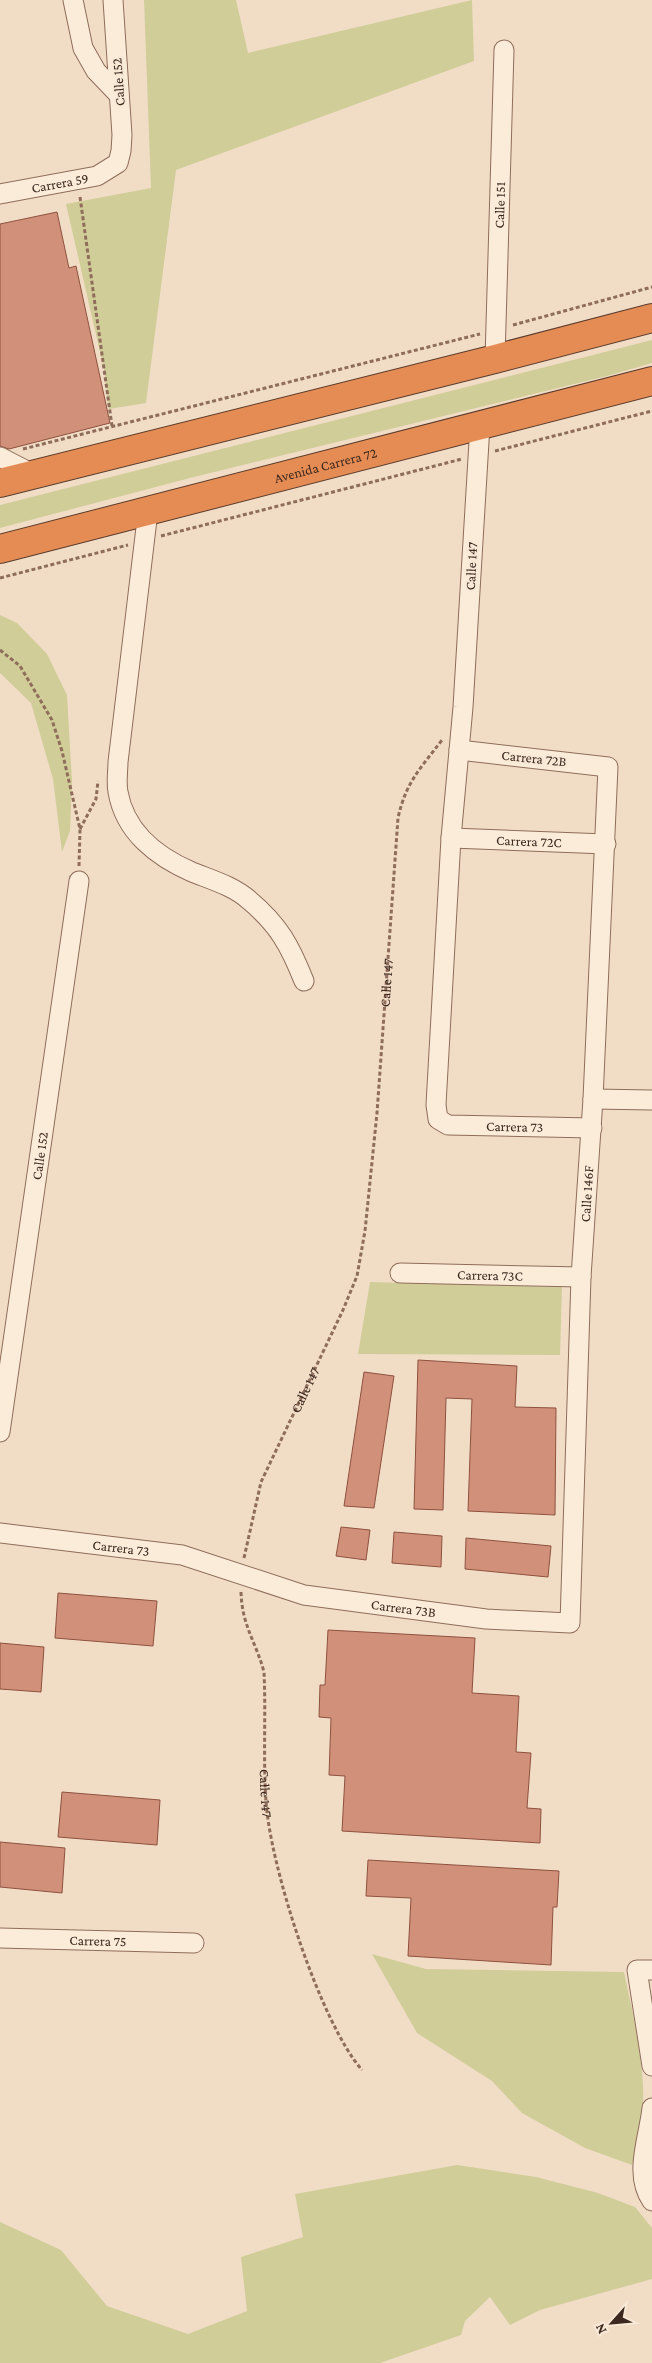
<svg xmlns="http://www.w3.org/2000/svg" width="652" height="2363" font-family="'Crimson Pro',serif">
	<rect width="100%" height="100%" fill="#f1ddc6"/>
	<path fill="#d0cd99" d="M 144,0 L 236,0 L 248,53 L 472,0 L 474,61 L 176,170 L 146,403 L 109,409 L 104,369 L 66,204 L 151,188 Z
		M 652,340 L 652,363 L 607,376 L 190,478 L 0,528 L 0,505 Z
		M 0,615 L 17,623 L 47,654 L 67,695 L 72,781 L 70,831 L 62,852 L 53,779 L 31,703 L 0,673 Z
		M 370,1282 L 562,1287 L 560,1355 L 358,1354 Z
		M 372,1954 L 426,1969 L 624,1972 C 634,2019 649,2080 641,2127 C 638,2140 635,2152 632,2165 L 585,2148 L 522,2113 L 492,2081 L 417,2033 Z
		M 457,2165 L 536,2177 L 598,2193 L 635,2207 L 652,2228 L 652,2279 L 540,2310 L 510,2325 L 490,2297 L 465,2321 L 461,2335 L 380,2363 L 0,2363 L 0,2222 L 61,2250 L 107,2306 L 188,2334 L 247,2311 L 241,2257 L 303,2237 L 295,2194 Z"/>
	<path fill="#d1907a" stroke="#8e513e" d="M 57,212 L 69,268 L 76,266 L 110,423 L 9,449 L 0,446 L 0,224 Z
		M 418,1360 L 517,1366 L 515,1407 L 556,1408 L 555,1515 L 468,1511 L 472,1399 L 446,1398 L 443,1510 L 414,1509 Z
		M 364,1372 L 394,1376 L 374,1508 L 344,1506 Z
		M 341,1527 L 370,1530 L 366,1560 L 336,1556 Z
		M 394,1532 L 442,1536 L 441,1567 L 392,1563 Z
		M 466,1538 L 551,1546 L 548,1577 L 465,1569 Z
		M 58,1593 L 157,1601 L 153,1646 L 55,1638 Z
		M 328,1630 L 475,1638 L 472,1693 L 519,1696 L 516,1752 L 531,1753 L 527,1808 L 541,1809 L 540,1843 L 342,1831 L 345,1776 L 329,1775 L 331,1718 L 319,1717 L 320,1685 L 325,1685 Z
		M 0,1643 L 44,1647 L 41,1692 L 0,1689 Z
		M 62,1792 L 160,1800 L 157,1845 L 58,1837 Z
		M 0,1842 L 65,1848 L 62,1893 L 0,1887 Z
		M 368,1860 L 559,1871 L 557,1907 L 553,1907 L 551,1965 L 408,1956 L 411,1898 L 366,1896 Z"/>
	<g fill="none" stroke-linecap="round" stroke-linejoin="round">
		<g stroke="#8e6d5a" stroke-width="21">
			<g id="minor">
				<path d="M 73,0 L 83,48 L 96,71 L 119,95"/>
				<path id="s3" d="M 0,194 L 97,176 L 118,163 L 121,151 L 122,135 L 113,0"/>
				<path id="s4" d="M 495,359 L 504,50"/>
				<path id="s5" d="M 480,425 L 463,707 L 451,838 L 436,1105 L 438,1119 L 448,1125 L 592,1128"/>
				<path d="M 0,457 L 33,474"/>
				<path d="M 148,511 L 118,762 C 118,771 116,782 118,792 C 125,832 157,857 192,872 C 212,880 233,886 249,900 C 279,925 290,946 304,981"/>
				<path id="s6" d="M 451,838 L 606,844"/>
				<path d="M 593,1099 L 652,1100"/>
				<path id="s7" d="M 400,1273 L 581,1277"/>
				<path id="s8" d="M 0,1432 L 79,881"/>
				<path id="s9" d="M 0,1533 L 182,1555 L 304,1595 L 486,1619 L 570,1623 L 581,1277 L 593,1099 L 608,767 L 459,750"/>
				<path id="s10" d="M 0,1938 L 194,1943"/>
				<path d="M 652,1970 L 637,1970 L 652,2066"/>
				<path d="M 652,2108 C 649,2138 633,2174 652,2201"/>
			</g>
		</g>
		<g stroke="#5b3c2e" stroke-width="30">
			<g id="highway">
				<path d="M 0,483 L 495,359 L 652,318"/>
				<path id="s11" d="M 0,549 L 652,381"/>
			</g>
		</g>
		<g stroke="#8e6d5a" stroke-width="3" stroke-dasharray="4 2.5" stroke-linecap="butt">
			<path d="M 80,197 L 112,426"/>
			<path d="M 513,325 L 652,287"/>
			<path d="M 23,449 L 480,334"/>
			<path d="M 495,451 L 652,411"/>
			<path d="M 161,536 L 462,459"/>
			<path d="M 0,578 L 128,545"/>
			<path d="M 0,650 L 20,666 L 52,720 L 62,751 L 80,829 L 79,866"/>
			<path d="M 80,829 L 96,799 L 98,781"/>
			<path id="s1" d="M 244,1558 L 261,1482 L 343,1310 L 357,1276 L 365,1231 L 377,1113 L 398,818 C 406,782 420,769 442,740"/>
			<path id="s2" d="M 241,1592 C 242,1626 256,1642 264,1672 C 266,1715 263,1759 266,1801 C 270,1866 320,2022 362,2070"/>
		</g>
		<use href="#minor" stroke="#fbecda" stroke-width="19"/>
		<use href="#highway" stroke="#e48c53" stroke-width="28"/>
	</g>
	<g text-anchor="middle" stroke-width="5" stroke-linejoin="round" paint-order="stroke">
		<g font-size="14" fill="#3d281f" stroke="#f8e8d6">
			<text transform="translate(118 82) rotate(-94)" y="5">Calle 152</text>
			<text dy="5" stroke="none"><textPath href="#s3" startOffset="61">Carrera 59</textPath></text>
			<text dy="5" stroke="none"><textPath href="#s4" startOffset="154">Calle 151</textPath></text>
			<text dy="5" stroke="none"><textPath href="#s11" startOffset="336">Avenida Carrera 72</textPath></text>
			<text transform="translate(471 566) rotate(-87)" y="5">Calle 147</text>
			<text transform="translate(534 758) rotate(6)" y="5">Carrera 72B</text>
			<text dy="5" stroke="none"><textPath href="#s6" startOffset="78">Carrera 72C</textPath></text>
			<text dy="5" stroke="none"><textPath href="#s1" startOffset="600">Calle 147</textPath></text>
			<text dy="5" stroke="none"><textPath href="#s5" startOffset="774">Carrera 73</textPath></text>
			<text dy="5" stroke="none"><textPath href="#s8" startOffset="279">Calle 152</textPath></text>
			<text dy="5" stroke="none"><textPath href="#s9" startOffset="1009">Calle 146F</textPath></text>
			<text dy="5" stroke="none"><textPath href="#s7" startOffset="90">Carrera 73C</textPath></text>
			<text dy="5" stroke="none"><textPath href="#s1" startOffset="180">Calle 147</textPath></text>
			<text dy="5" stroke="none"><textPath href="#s9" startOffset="122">Carrera 73</textPath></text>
			<text dy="5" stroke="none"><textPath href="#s9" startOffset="412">Carrera 73B</textPath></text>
			<text dy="5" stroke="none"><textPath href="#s2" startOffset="205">Calle 147</textPath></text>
			<text dy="5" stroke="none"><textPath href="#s10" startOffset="98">Carrera 75</textPath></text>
		</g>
	</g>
	<g transform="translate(612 2323) rotate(243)" stroke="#f8e8d6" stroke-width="4" paint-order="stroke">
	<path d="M0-4L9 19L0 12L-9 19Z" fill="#3d281f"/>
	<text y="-8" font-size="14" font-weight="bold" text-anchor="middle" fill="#3d281f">N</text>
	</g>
</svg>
